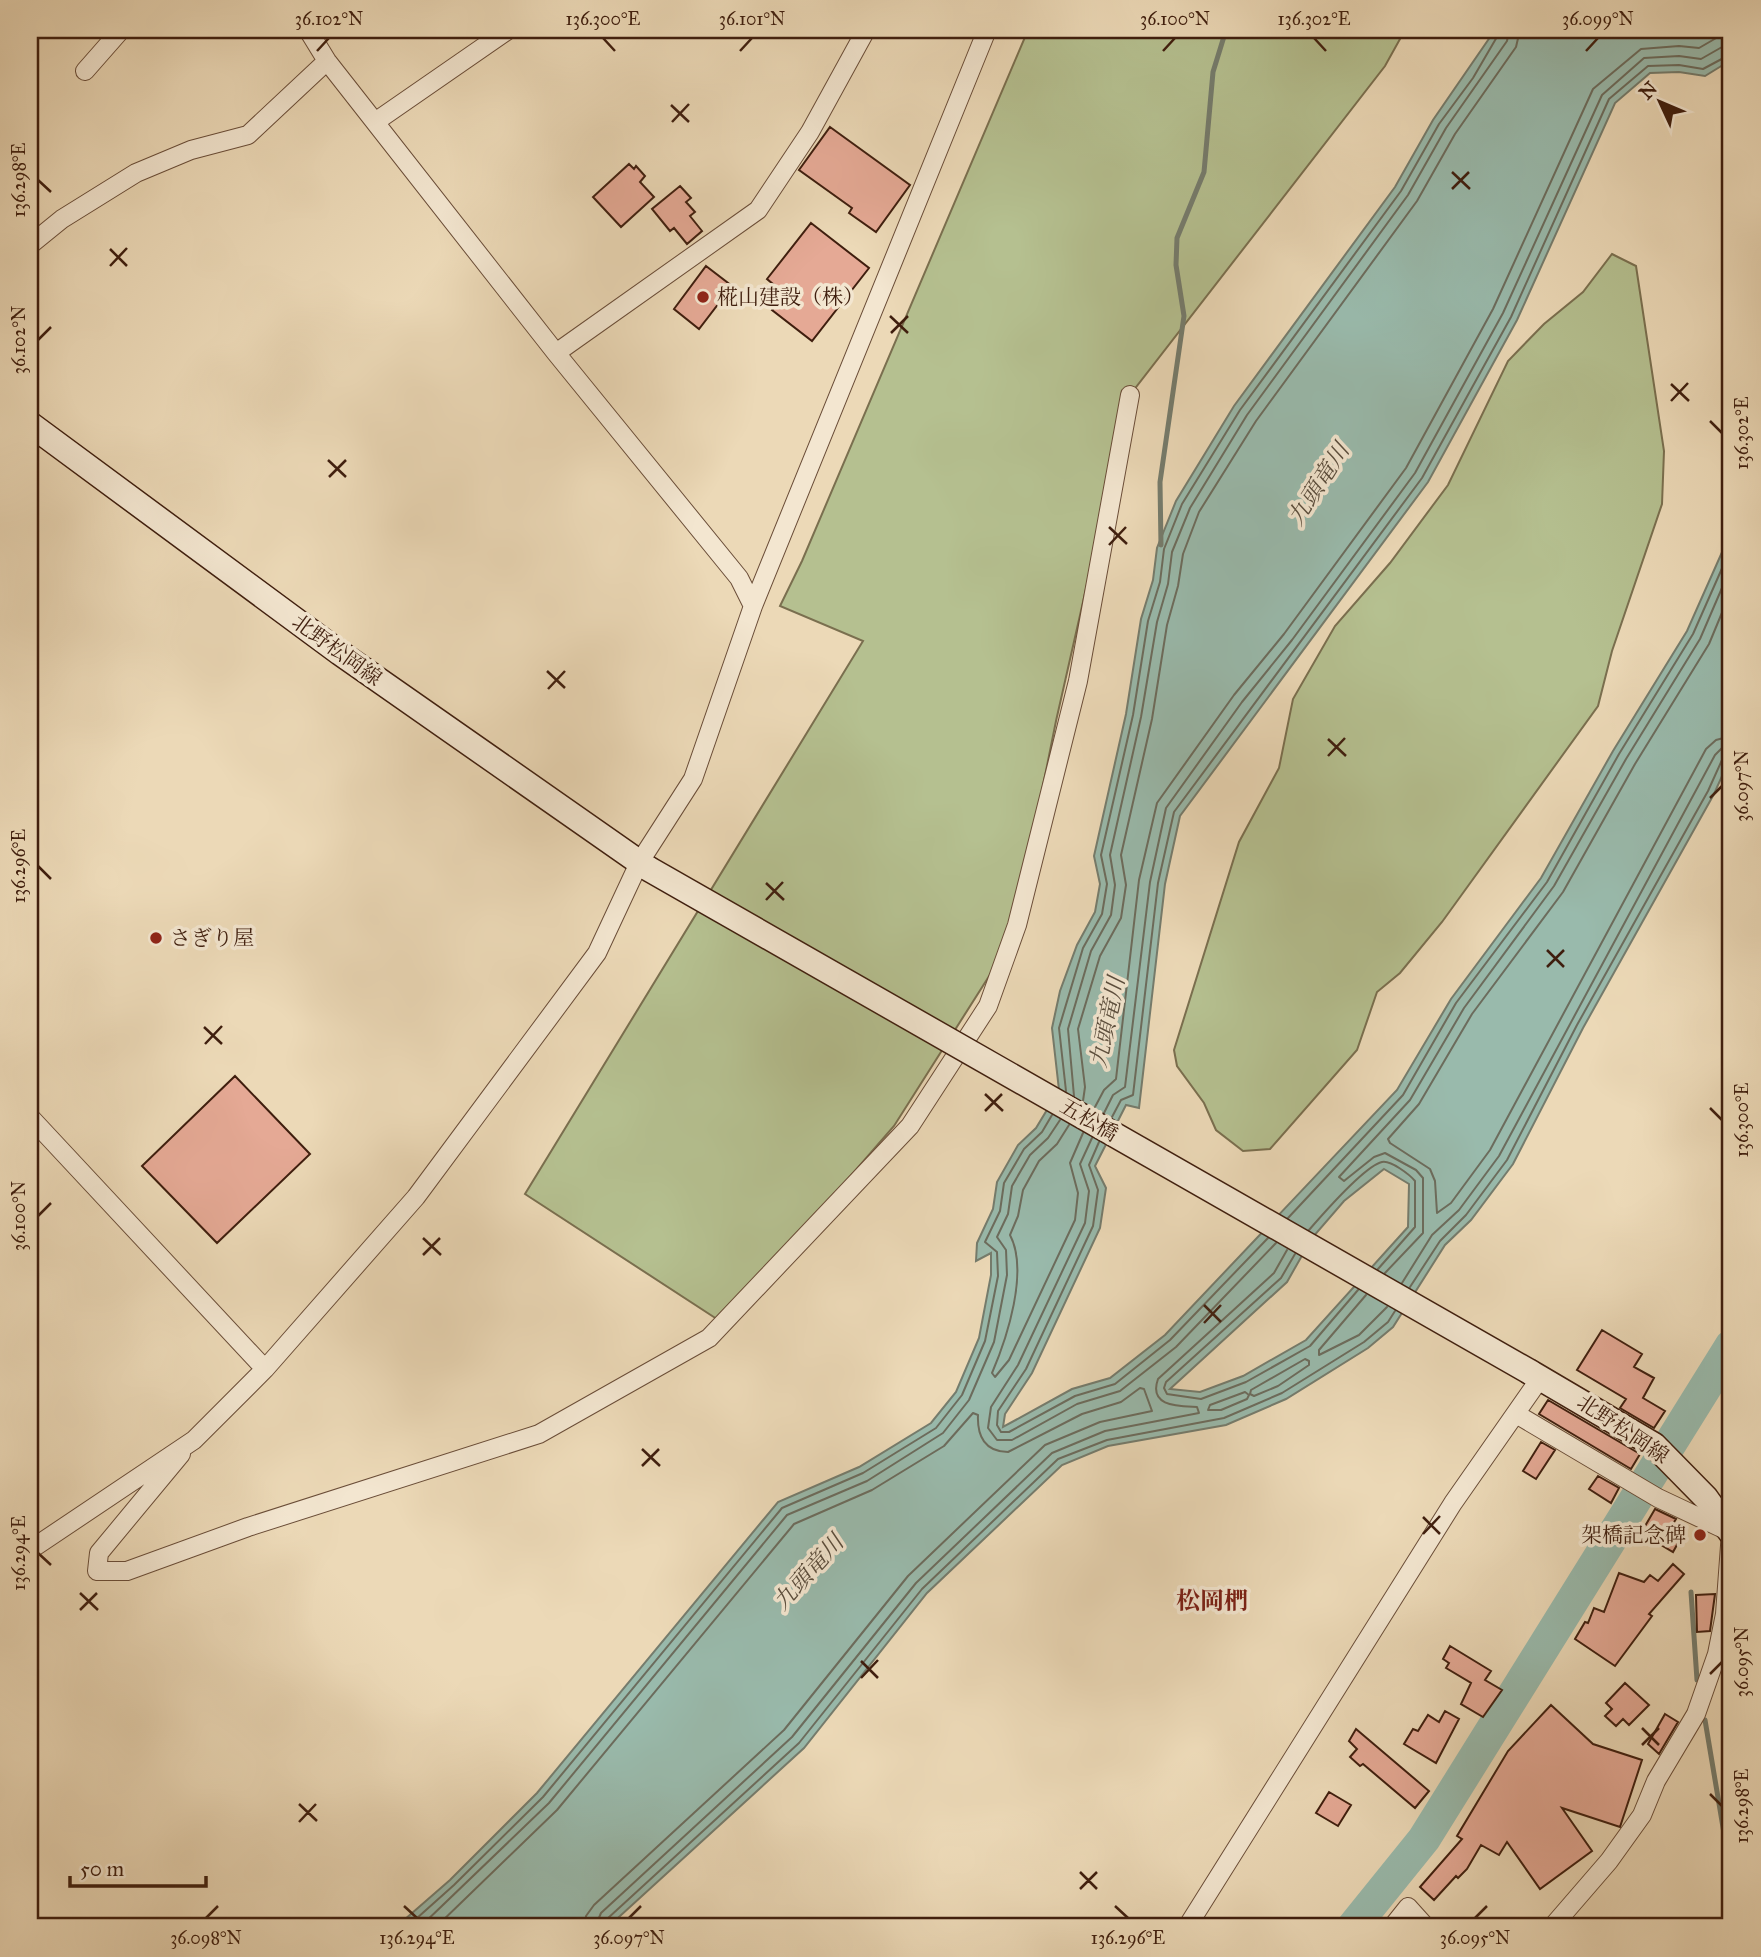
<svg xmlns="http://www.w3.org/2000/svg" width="1761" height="1957" font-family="'IM FELL Great Primer','Noto Serif JP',serif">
	<rect width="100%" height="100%" fill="#ecd9b7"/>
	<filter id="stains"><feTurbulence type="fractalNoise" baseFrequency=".00286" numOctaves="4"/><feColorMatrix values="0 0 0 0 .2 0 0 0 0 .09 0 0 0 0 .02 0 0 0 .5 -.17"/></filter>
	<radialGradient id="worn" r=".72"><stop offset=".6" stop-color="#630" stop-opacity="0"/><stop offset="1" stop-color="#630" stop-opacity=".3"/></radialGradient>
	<path fill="#b5c090" stroke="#7a6f4f" stroke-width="2" d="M 1028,30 L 1405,30 L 1385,66 L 1130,395 L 1056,721 L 1012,940 L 894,1126 L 723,1323 L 525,1194 L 863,641 L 780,606 L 802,561 Z
		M 1612,254 L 1636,266 L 1664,451 L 1662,504 L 1612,651 L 1598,706 L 1442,922 L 1400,973 L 1377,992 L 1357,1050 L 1270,1149 L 1243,1151 L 1216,1130 L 1204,1103 L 1177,1066 L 1174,1050 L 1239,842 L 1279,768 L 1293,699 L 1335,626 L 1390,563 L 1448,485 L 1508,361 L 1544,324 L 1583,292 Z"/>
	<path fill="#99baac" stroke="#757c6d" stroke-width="2" fill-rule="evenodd" d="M 1495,30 L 1731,30 L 1731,60 L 1705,76 L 1679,72 L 1650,73 L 1615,103 L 1517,320 L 1428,482 L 1180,816 L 1165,884 L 1139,1108 L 1126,1105 L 1095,1166 L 1106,1188 L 1100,1228 L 1032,1373 L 1005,1414 L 1003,1427 L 1072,1389 L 1110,1378 L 1165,1335 L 1397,1090 L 1451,999 L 1541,878 L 1613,751 L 1687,631 L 1731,532 L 1731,756 L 1714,794 L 1583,1028 L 1513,1164 L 1471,1220 L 1445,1245 L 1393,1327 L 1368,1348 L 1286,1399 L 1226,1425 L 1108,1446 L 1062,1465 L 927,1593 L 804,1748 L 608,1927 L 396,1927 L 450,1880 L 537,1793 L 778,1502 L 859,1467 L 931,1423 L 956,1392 L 979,1338 L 991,1275 L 991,1253 L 976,1261 L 977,1243 L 993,1209 L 997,1182 L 1018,1145 L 1036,1128 L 1059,1090 L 1052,1028 L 1060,991 L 1077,945 L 1095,912 L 1100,884 L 1094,856 L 1126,714 L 1141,619 L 1153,580 L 1157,548 L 1176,501 L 1234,406 L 1395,187 L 1433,120 ZM 1384,1169 L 1409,1184 L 1408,1227 L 1306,1340 L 1243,1376 L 1200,1392 L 1170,1389 L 1287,1282 L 1312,1238 L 1344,1201 Z"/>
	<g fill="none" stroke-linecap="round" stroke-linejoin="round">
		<path stroke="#6c6c5d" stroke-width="2" d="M 1731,591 L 1709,644 L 1635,764 L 1563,892 L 1472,1014 L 1419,1104 L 1388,1139 L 1390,1143 L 1430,1169 L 1435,1181 L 1437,1213 L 1451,1203 L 1490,1150 L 1706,749 L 1716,740 L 1731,736
			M 1066,1091 L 1059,1028 L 1083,948 L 1102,914 L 1107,884 L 1101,855 L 1133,715 L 1148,621 L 1160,582 L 1164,549 L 1182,504 L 1240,410 L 1401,191 L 1439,124 L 1473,78 L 1501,30
			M 1074,1096 L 1068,1029 L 1091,951 L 1111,915 L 1115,885 L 1110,855 L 1141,717 L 1157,622 L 1168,584 L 1172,552 L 1190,508 L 1247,415 L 1408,195 L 1446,128 L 1507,41 L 1509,30
			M 1083,1101 L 1085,1087 L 1078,1029 L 1100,956 L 1121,918 L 1126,885 L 1121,855 L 1152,719 L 1167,625 L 1178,586 L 1183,554 L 1199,512 L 1256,421 L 1417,201 L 1455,134 L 1516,47 L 1520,30
			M 1095,1107 L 1104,1090 L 1116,1079 L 1139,880 L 1157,803 L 1234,695 L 1284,634 L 1406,468 L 1493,309 L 1593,89 L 1641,49 L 1679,46 L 1699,48 L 1718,37 L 1731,35
			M 1104,1113 L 1113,1095 L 1125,1087 L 1150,882 L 1166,808 L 1242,702 L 1292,640 L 1415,473 L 1503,313 L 1602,95 L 1644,58 L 1679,56 L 1701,59 L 1722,47 L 1731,45
			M 1112,1117 L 1121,1100 L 1133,1095 L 1158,883 L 1174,812 L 1422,478 L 1511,317 L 1609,99 L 1648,66 L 1679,65 L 1703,69 L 1731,54
			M 1069,1125 L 1057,1144 L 1039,1161 L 1023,1190 L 1018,1216 L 1010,1235 C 1029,1271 1007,1338 992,1373 L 995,1377 L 1009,1360 L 1075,1220 L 1078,1193 L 1070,1163 L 1083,1133
			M 1092,1138 L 1080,1164 L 1089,1191 L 1085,1223 L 1018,1365 L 991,1407 L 988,1428 L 997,1440 L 1012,1440 L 1077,1404 L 1120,1391 L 1176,1347 L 1276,1243
			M 1099,1142 L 1089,1165 L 1098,1190 L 1093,1226 L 1026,1369 L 998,1411 L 997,1425 L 1001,1432 L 1009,1432 L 1075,1396 L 1115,1384 L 1170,1340 L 1268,1238
			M 1288,1218 L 1403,1095 L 1456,1003 L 1547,882 L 1619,754 L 1693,634 L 1731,548
			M 1309,1230 C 1322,1215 1365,1166 1382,1162 C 1391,1160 1410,1175 1415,1181 L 1415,1227 L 1378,1269
			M 1295,1254 L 1281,1278 L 1166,1382 L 1164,1388 L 1167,1394 L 1201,1399 L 1246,1382 L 1310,1346 L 1358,1290
			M 1385,1273 L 1423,1233 L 1423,1178 L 1416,1170 L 1385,1153 L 1374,1157 L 1344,1181 L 1339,1177 L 1410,1100 L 1464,1008 L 1554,886 L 1626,759 L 1700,639 L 1731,567
			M 1402,1283 L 1432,1235 L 1459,1210 L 1499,1156 L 1715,755 L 1722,748 L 1731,747
			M 1410,1287 L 1440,1241 L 1466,1215 L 1507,1160 L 1577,1025 L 1708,791 L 1722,760 L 1731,756
			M 1366,1295 L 1319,1350 L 1319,1355 L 1359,1335 L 1387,1307
			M 1305,1359 L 1309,1361 L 1309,1365 L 1278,1386 L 1254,1396 L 1250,1394 L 1251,1390 Z
			M 1245,1392 L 1249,1395 L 1247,1399 L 1221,1410 L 1208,1410 L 1210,1405 Z
			M 407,1927 L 454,1885 L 543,1797 L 782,1508 L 863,1473 L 936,1428 L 962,1395 L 985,1341 L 998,1276 L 997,1252 L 985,1242 L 1000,1211 L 1004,1183 L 1024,1149 L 1042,1132 L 1052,1115
			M 420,1927 L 549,1803 L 787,1515 L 867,1481 L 943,1433 L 969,1400 L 994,1342 L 1007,1275 L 1006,1250 L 997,1237 L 1008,1214 L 1012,1186 L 1030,1155 L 1048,1138 L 1060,1120
			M 436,1927 L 557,1810 L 794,1524 L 872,1490 L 944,1446 L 973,1413 L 978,1415 C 977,1436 985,1452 1008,1452 L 1082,1414 L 1121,1402 L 1140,1388 L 1144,1389 L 1152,1411 L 1100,1422 L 1045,1445 L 908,1576 L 784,1730 L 594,1905 L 586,1916 L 585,1927
			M 595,1927 L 601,1913 L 792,1737 L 916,1583 L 1052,1453 L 1105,1431 L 1199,1413 L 1197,1407 C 1179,1406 1148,1407 1158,1379 L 1274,1273 L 1287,1250
			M 604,1927 L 607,1919 L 799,1743 L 922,1589 L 1058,1459 L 1107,1440 L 1224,1418 L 1282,1393 L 1364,1342 L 1388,1322 L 1395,1311"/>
		<path stroke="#757c6d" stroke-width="5" d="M 1161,545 L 1160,482 L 1184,316 L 1176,265 L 1177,238 L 1204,172 L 1213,72 L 1226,30
			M 1691,1592 L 1697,1680
			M 1705,1720 L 1731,1875 L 1731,1899 L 1724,1927"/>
		<path stroke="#99baac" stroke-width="33" d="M 1353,1927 L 1424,1839 L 1731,1346"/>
	</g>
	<path fill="#e5a995" stroke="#3f1e0e" stroke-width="2" d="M 830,127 L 910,185 L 876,232 L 849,213 L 852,208 L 799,170 Z
		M 629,164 L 634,169 L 636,166 L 645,176 L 640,182 L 654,197 L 621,227 L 593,197 Z
		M 680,186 L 691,198 L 686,202 L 695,212 L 690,216 L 702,231 L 687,244 L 674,228 L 670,231 L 652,209 Z
		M 811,223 L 869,268 L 812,341 L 772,310 L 785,294 L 767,279 Z
		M 706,266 L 732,286 L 699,329 L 674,309 Z
		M 235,1076 L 310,1154 L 217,1243 L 142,1166 Z
		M 1602,1330 L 1642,1354 L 1634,1367 L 1654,1378 L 1643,1398 L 1665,1411 L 1654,1428 L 1620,1408 L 1626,1399 L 1577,1370 Z
		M 1548,1400 L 1640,1454 L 1631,1469 L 1539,1414 Z
		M 1541,1442 L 1555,1450 L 1536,1479 L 1523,1471 Z
		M 1598,1476 L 1619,1488 L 1611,1503 L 1589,1489 Z
		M 1655,1509 L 1676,1519 L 1671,1527 L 1683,1534 L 1673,1552 L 1641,1533 Z
		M 1673,1564 L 1684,1574 L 1649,1614 L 1652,1616 L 1615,1666 L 1575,1639 L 1585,1622 L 1588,1623 L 1594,1608 L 1604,1612 L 1619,1573 L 1644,1582 L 1650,1575 L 1658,1581 Z
		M 1715,1594 L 1710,1631 L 1697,1632 L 1696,1595 Z
		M 1450,1646 L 1491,1671 L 1485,1680 L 1502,1690 L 1483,1717 L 1461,1704 L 1471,1683 L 1446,1668 L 1449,1663 L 1443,1659 Z
		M 1625,1683 L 1649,1705 L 1629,1725 L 1623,1719 L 1616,1726 L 1605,1716 L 1612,1709 L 1606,1703 Z
		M 1551,1705 L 1593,1744 L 1642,1760 L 1620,1827 L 1562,1808 L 1592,1851 L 1540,1889 L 1507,1842 L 1499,1855 L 1481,1845 L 1467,1869 L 1458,1878 L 1456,1876 L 1434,1900 L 1420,1887 L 1462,1839 L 1457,1836 L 1508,1751 Z
		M 1445,1711 L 1459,1719 L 1436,1763 L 1404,1744 L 1413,1729 L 1418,1731 L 1428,1715 L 1439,1722 Z
		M 1665,1714 L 1678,1722 L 1659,1754 L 1648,1744 Z
		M 1356,1729 L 1429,1791 L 1415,1808 L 1363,1764 L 1360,1766 L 1350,1757 L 1357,1749 L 1349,1741 Z
		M 1329,1792 L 1351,1805 L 1338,1826 L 1316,1813 Z"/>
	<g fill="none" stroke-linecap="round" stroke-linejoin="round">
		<g stroke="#6a4d38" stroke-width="20">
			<path id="street" d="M 85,71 L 121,30
				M 375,122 L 508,30
				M 30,245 L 62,219 L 136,173 L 191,150 L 248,135 L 327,61
				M 556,353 L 758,210 L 810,132 L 866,30
				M 753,606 L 987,30
				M 30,1117 L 265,1369
				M 1516,1414 L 1658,1498 L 1728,1531
				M 181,1454 L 99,1553 L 97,1571 L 127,1571 L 248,1527 L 539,1434 L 709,1338 L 910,1126 L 988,1006 L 1017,925 L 1078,681 L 1130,395
				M 30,1550 L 194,1440 L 265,1369 L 416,1197 L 597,953 L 639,863 L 693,779 L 753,606 L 739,578 L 556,353 L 327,61 L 308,30
				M 1187,1927 L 1453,1503 L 1541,1377
				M 1392,1927 L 1408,1907 L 1426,1927
				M 1552,1927 L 1609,1861 L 1642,1815 L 1656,1781 L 1696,1714 L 1717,1654 L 1725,1614 L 1731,1532"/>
		</g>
		<g stroke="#3f1e0e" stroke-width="27">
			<path id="secondary" d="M 30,424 L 340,653 L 649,869
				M 1530,1372 L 1654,1445 L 1706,1498 L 1731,1533"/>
		</g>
		<use href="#street" stroke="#f3e6d0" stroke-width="18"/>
		<use href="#secondary" stroke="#f3e6d0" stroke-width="24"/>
		<g stroke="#3f1e0e" stroke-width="27" stroke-linecap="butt">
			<path id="secondary-bridge" d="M 649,869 L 1530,1372"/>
		</g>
		<use href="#secondary-bridge" stroke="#f3e6d0" stroke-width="24"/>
	</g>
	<path fill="none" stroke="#3f1e0e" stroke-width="2.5" d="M 603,38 L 615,51M 1314,38 L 1326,51M 317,51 L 329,38M 740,51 L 752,38M 1163,51 L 1175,38M 1586,51 L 1598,38M 671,105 L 689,122M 672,122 L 689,104M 1452,172 L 1470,189M 38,180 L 51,192M 1452,189 L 1469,172M 110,249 L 127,266M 110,266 L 127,248M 890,316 L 908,333M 891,333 L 908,316M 38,340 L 51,327M 1671,384 L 1689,401M 1671,401 L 1688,383M 1710,421 L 1722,433M 328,460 L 346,477M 329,477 L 346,460M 1109,527 L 1127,544M 1109,545 L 1126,527M 547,671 L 565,688M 548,689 L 565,671M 1328,739 L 1346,756M 1328,756 L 1345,738M 1710,798 L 1722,786M 38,866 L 51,879M 766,883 L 784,900M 766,900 L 783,882M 1547,950 L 1564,967M 1547,967 L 1564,950M 204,1027 L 222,1044M 205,1044 L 222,1026M 985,1094 L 1003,1111M 1710,1108 L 1722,1120M 985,1111 L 1002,1094M 38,1216 L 51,1203M 423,1238 L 441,1255M 423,1255 L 440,1238M 1204,1305 L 1221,1322M 1204,1323 L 1221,1305M 642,1449 L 660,1466M 642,1466 L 659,1449M 1423,1517 L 1440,1534M 1423,1534 L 1440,1516M 38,1553 L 51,1565M 80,1593 L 98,1610M 80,1610 L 97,1593M 861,1661 L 878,1678M 1710,1674 L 1722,1662M 861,1678 L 878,1660M 1642,1728 L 1659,1745M 1642,1745 L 1659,1728M 1710,1794 L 1722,1806M 299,1804 L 317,1821M 299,1822 L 316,1804M 1080,1872 L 1097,1889M 1080,1889 L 1097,1872M 404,1906 L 417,1918M 1115,1906 L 1128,1918M 206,1918 L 218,1906M 629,1918 L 641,1906M 1475,1918 L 1487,1906"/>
	<g fill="#8f2418" stroke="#f3e6d0" stroke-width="2.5">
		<circle cx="703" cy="297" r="7"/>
		<circle cx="156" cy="938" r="7"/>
		<circle cx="1700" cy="1535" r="7"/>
	</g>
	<g text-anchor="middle" stroke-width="7" stroke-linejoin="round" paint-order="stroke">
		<g font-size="21" fill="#3f1e0e" stroke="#f3e6d0" text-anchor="start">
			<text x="717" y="304">椛山建設（株）</text>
			<text x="170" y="945">さぎり屋</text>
			<text x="1686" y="1542" text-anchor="end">架橋記念碑</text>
		</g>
		<g font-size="21" fill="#3f1e0e" stroke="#f3e6d0">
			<text transform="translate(337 650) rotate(36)" y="7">北野松岡線</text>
			<text transform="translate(1089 1120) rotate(30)" y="7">五松橋</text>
			<text transform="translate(1623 1429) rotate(34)" y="7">北野松岡線</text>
		</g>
		<g font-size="23" font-style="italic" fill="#5a4d3d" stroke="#f3e6d0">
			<text transform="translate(1318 484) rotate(-57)" y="8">九頭竜川</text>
			<text transform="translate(1107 1022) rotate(-78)" y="8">九頭竜川</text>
			<text transform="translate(808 1572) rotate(-48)" y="8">九頭竜川</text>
		</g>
		<g font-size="24" font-weight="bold" fill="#7a1f14" stroke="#f3e6d0">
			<text x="1212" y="1609">松岡椚</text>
		</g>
	</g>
	<rect width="1761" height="1957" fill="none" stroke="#ecd9b7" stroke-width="77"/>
	<g transform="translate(1660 102) rotate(314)" stroke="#f3e6d0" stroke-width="5" paint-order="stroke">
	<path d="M0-5L12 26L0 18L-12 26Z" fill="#3f1e0e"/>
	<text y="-10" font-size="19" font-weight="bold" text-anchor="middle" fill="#3f1e0e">N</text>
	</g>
	<path d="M70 1876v10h136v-10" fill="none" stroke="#3f1e0e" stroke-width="3.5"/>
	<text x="80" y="1876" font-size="21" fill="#3f1e0e" stroke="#f3e6d0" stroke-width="5" paint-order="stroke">50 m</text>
	<rect x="38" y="38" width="1684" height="1880" fill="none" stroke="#3f1e0e" stroke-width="2.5"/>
	<g font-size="18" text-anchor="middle" fill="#3f1e0e">
		<text x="329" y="25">36.102°N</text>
		<text x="603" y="25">136.300°E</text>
		<text x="752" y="25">36.101°N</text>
		<text x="1175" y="25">36.100°N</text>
		<text x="1314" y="25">136.302°E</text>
		<text x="1598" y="25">36.099°N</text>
		<text transform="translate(19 180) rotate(-90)" y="6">136.298°E</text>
		<text transform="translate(19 340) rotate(-90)" y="6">36.102°N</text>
		<text transform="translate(1742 433) rotate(-90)" y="6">136.302°E</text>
		<text transform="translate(1742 786) rotate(-90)" y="6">36.097°N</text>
		<text transform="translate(19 866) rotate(-90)" y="6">136.296°E</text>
		<text transform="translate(1742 1120) rotate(-90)" y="6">136.300°E</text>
		<text transform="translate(19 1216) rotate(-90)" y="6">36.100°N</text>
		<text transform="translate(19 1553) rotate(-90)" y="6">136.294°E</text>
		<text transform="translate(1742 1662) rotate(-90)" y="6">36.095°N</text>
		<text transform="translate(1742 1806) rotate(-90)" y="6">136.298°E</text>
		<text x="206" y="1944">36.098°N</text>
		<text x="417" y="1944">136.294°E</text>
		<text x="629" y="1944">36.097°N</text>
		<text x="1128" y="1944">136.296°E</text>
		<text x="1475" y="1944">36.095°N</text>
	</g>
	<rect width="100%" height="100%" filter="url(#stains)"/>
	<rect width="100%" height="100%" fill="url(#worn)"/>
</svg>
